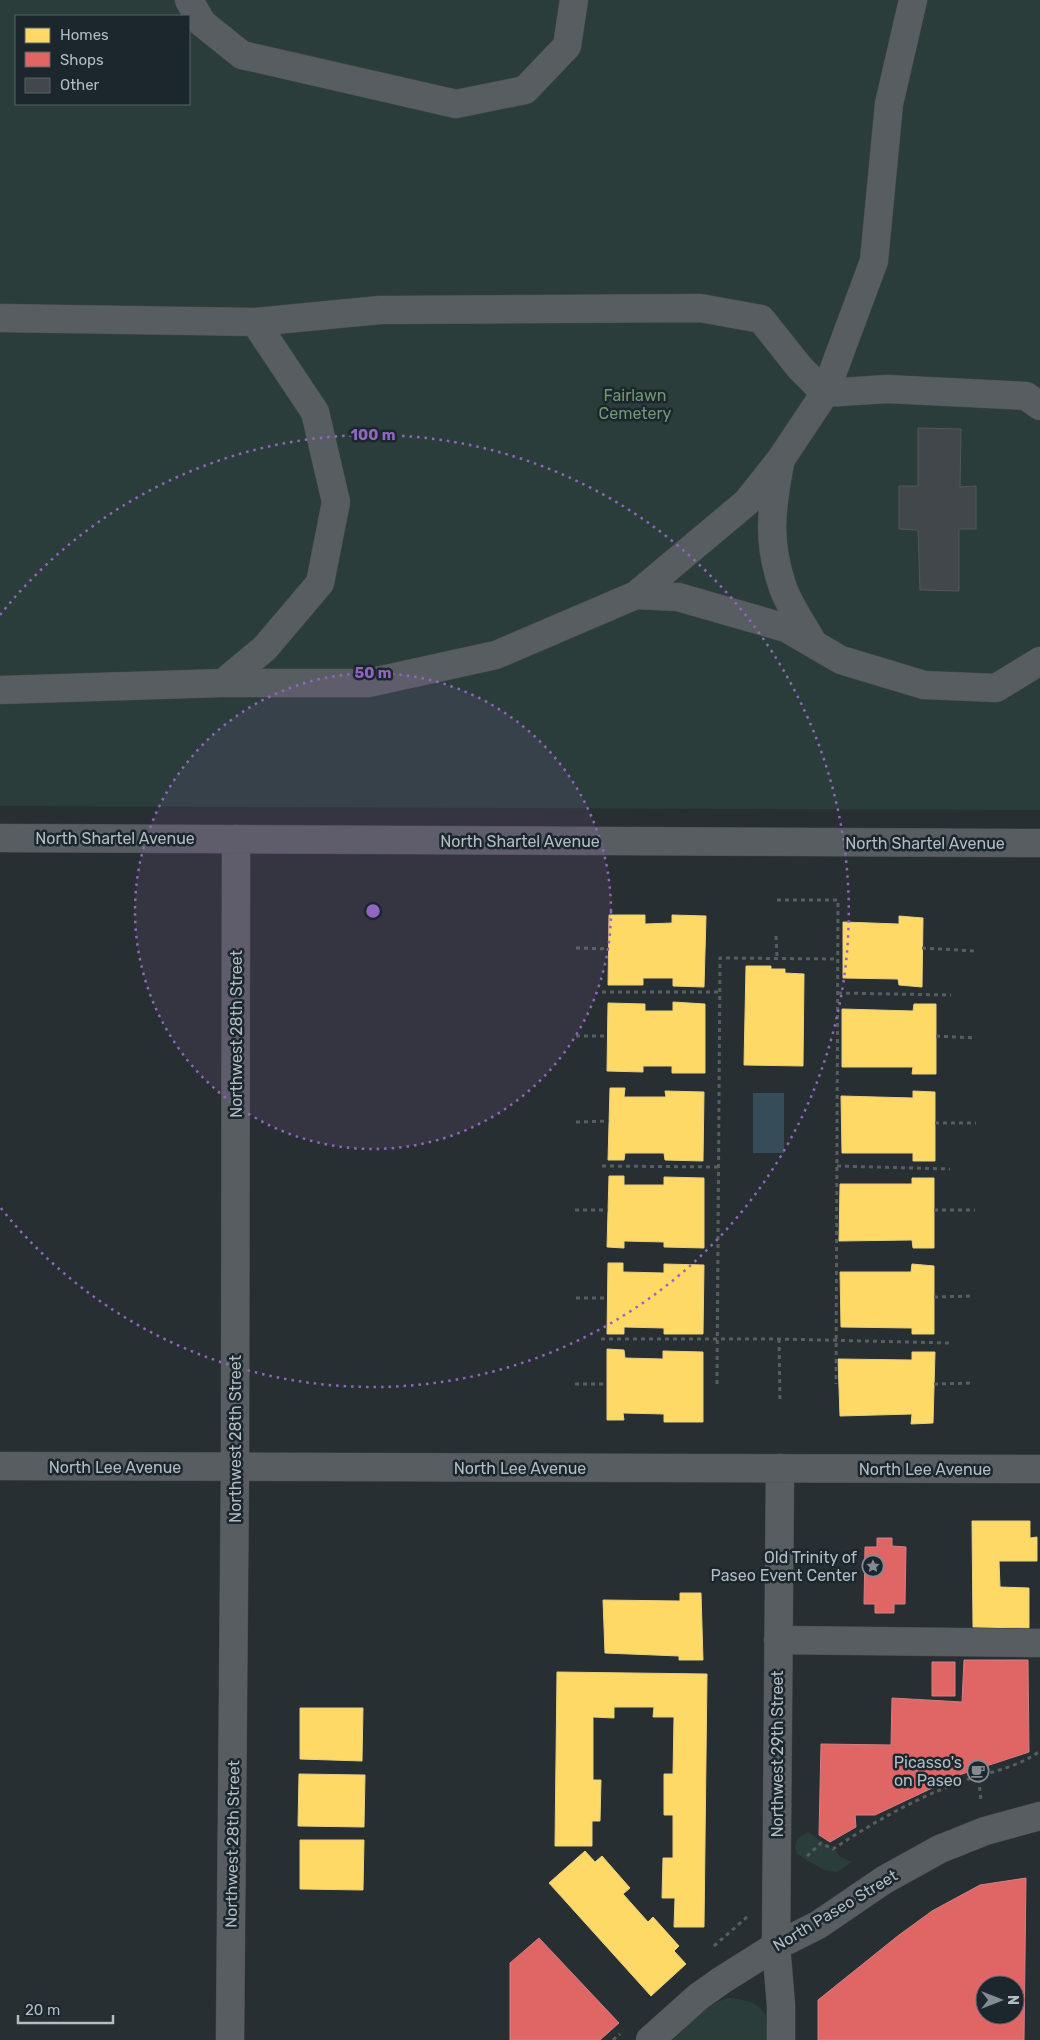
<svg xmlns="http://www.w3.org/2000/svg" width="1040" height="2040" font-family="Rubik,sans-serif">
	<rect width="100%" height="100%" fill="#282f32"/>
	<path fill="#2b3d3a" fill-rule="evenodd" d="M 0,0 L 1040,0 L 1040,810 L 0,806 ZM 16,16 L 189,16 L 189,104 L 16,104 Z
		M 808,1832 L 837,1852 L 839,1856 L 852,1862 L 837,1872 L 824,1870 L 797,1854 L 795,1847 L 798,1838 Z
		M 729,1998 C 761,2001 768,2010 772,2040 L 673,2040 C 689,2025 707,2002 729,1998 Z"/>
	<path fill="#374c59" d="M 753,1093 L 784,1093 L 784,1153 L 753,1153 Z"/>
	<path fill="#ffd966" stroke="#e8d082" d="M 609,915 L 645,915 L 645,924 L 672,923 L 672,915 L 706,916 L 704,987 L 673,986 L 673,978 L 643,978 L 643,985 L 608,985 Z
		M 899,916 L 923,918 L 922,987 L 899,985 L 898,979 L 843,978 L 843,922 L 899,924 Z
		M 746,966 L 771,966 L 771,969 L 785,969 L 785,973 L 804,974 L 803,1066 L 744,1065 Z
		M 673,1002 L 705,1004 L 705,1073 L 672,1073 L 672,1066 L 643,1066 L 643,1072 L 607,1071 L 608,1003 L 645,1004 L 645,1011 L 673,1011 Z
		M 914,1004 L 936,1004 L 936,1074 L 912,1074 L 913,1067 L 842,1067 L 842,1009 L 913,1011 Z
		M 610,1088 L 625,1088 L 624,1097 L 666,1097 L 665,1091 L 704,1092 L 703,1161 L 665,1160 L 664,1153 L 625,1153 L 624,1160 L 608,1160 Z
		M 913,1091 L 935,1092 L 935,1161 L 913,1161 L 913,1153 L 842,1153 L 841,1096 L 913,1098 Z
		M 609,1176 L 624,1176 L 624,1185 L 664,1185 L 664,1177 L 704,1178 L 704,1248 L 664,1247 L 664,1242 L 624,1241 L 624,1248 L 607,1247 Z
		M 912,1178 L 934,1178 L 934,1248 L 913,1248 L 912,1240 L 839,1241 L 840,1184 L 912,1184 Z
		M 608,1263 L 623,1263 L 623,1272 L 664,1273 L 664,1264 L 704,1265 L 703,1334 L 664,1334 L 664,1328 L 624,1327 L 624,1334 L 607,1334 Z
		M 912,1264 L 934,1266 L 934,1334 L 912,1334 L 912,1328 L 841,1327 L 840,1272 L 911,1272 Z
		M 607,1349 L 624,1350 L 625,1358 L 663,1359 L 663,1351 L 703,1352 L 703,1422 L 664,1422 L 664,1414 L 623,1413 L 624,1420 L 607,1420 Z
		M 912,1352 L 935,1352 L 933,1423 L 911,1424 L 912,1414 L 840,1416 L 838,1359 L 912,1360 Z
		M 972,1521 L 1030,1521 L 1030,1538 L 1037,1537 L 1037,1561 L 999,1561 L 1000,1587 L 1029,1588 L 1029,1628 L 973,1627 Z
		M 680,1593 L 701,1593 L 703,1660 L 679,1660 L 679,1656 L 605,1653 L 603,1600 L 680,1601 Z
		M 557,1672 L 707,1674 L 704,1927 L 674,1927 L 675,1898 L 662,1898 L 663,1858 L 673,1858 L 673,1815 L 664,1815 L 664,1774 L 673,1774 L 674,1717 L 653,1717 L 654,1707 L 614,1707 L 614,1718 L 593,1717 L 593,1780 L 601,1780 L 600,1821 L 592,1821 L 592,1846 L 555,1846 Z
		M 300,1708 L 363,1708 L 362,1761 L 300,1759 Z
		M 299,1774 L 365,1775 L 364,1827 L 298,1826 Z
		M 300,1840 L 364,1840 L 363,1890 L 300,1889 Z
		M 585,1851 L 595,1862 L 602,1856 L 630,1888 L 623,1894 L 648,1922 L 653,1917 L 679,1946 L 674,1951 L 686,1964 L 651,1996 L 549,1883 Z"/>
	<path fill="#e06666" stroke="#d28082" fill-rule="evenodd" d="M 877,1538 L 892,1538 L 892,1546 L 906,1547 L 905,1604 L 894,1604 L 894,1613 L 875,1613 L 875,1604 L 864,1604 L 865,1547 L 877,1547 Z
		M 964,1660 L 1028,1660 L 1029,1752 L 962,1774 L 875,1815 L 855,1815 L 856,1827 L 830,1842 L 819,1835 L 821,1744 L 891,1745 L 892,1698 L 962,1702 Z
		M 932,1662 L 955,1662 L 955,1696 L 932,1696 Z
		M 1026,1878 L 1024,2040 L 818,2040 L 818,2000 L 899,1935 L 932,1911 L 980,1885 ZM 985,1985 L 1015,1985 L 1015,2015 L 985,2015 Z
		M 539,1938 L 619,2023 L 600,2040 L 510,2040 L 510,1963 Z"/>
	<path fill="#41474b" stroke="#50565a" d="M 918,428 L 961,429 L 960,487 L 976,486 L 976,529 L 959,529 L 959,591 L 920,590 L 918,530 L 899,529 L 899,486 L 918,486 Z"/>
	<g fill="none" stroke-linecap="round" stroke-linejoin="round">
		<g stroke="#464b4d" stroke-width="29">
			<path id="minor" d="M 189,0 L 202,23 L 242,55 L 456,104 L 525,90 L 567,46 L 574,0
				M 0,318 L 255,322 L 315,412 L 336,502 L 320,583 L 265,648 L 223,683
				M 255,322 L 380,310 L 700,308 L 761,319 L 800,368 L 825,393 L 887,389 L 1026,396 L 1040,406
				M 780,463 C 771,511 767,541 783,588 C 790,607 803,625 813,643
				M 636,595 L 678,597 L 786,628 L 841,660 L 924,685 L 996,688 L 1040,661
				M 0,690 L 223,683 L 368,683 L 496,655 L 636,595 L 747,502 L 781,459 L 825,393 L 874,261 L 889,104 L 913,0
				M 0,838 L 1040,843
				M 0,1466 L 1040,1469
				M 780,1468 L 776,1946 L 781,2005 L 781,2040
				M 778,1640 L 1040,1643
				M 230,2040 L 235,1467 L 236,839
				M 650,2040 L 698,1997 L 722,1980 L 776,1946 L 818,1925 L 884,1880 L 940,1849 L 985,1831 L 1040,1816"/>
		</g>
		<path stroke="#585d5f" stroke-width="3" stroke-dasharray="4 4" stroke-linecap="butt" d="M 777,900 L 838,900 L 836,1384
			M 776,936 L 777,958
			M 576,948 L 609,949
			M 922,948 L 976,951
			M 602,992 L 720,992
			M 838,993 L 951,995
			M 576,1036 L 607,1036
			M 936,1036 L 976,1038
			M 576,1122 L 609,1121
			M 935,1123 L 976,1123
			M 602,1166 L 719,1167
			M 837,1166 L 950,1169
			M 575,1210 L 608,1210
			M 934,1210 L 975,1210
			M 934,1297 L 974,1296
			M 576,1298 L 607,1298
			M 601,1339 L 779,1339 L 949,1343
			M 779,1339 L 780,1403
			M 575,1384 L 607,1384
			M 717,1384 L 720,958 L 838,959
			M 934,1384 L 973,1383
			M 978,1771 L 981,1801
			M 807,1856 L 821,1843 L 833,1849 C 871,1824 912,1800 955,1784 C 983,1773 1016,1769 1040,1751
			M 714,1946 L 747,1917
			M 613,2040 L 620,2034"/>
		<use href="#minor" stroke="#585d61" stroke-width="28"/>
	</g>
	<circle cx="373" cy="911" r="238" fill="#9166c1" fill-opacity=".12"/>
	<g fill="none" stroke="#9166c1" stroke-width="2.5" stroke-dasharray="2.5 5">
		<circle cx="373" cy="911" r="238"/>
		<path d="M0 615A476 476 0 1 1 0 1207"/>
	</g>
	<defs>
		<g id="sight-ring" transform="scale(1.125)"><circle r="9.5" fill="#1c262d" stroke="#828b91" stroke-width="1.5"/><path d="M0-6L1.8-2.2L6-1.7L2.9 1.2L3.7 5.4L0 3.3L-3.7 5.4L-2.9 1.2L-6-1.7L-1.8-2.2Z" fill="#828b91"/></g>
		<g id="cafe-ring" transform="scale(1.125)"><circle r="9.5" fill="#1c262d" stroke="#828b91" stroke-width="1.5"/><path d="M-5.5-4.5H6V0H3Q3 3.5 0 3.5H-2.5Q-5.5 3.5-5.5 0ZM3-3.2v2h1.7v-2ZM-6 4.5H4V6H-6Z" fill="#828b91"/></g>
	</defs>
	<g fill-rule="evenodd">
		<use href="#sight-ring" x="873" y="1566"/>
		<use href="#cafe-ring" x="978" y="1771"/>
	</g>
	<g text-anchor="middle" stroke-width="5" stroke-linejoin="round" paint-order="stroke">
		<g font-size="16" fill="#729873" stroke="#1c262d">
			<text x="635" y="401">Fairlawn<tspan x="635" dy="18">Cemetery</tspan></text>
		</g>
		<g font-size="16" fill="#b2bcc4" stroke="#1c262d">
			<text x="115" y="844">North Shartel Avenue</text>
			<text x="520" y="847">North Shartel Avenue</text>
			<text x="925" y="849">North Shartel Avenue</text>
			<text transform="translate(236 1034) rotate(-90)" y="6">Northwest 28th Street</text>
			<text transform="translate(235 1439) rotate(-90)" y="6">Northwest 28th Street</text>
			<text x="115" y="1473">North Lee Avenue</text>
			<text x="520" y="1474">North Lee Avenue</text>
			<text x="925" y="1475">North Lee Avenue</text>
			<text transform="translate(777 1754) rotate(-90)" y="6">Northwest 29th Street</text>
			<text transform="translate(232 1844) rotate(-89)" y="6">Northwest 28th Street</text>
			<text transform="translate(835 1910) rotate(-31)" y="6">North Paseo Street</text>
		</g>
		<g font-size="16" fill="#b2bcc4" stroke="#1c262d" text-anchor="end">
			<text x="857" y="1563">Old Trinity of<tspan x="857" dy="18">Paseo Event Center</tspan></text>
			<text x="962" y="1768">Picasso's<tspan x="962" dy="18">on Paseo</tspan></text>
		</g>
	</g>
	<circle cx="373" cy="911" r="8" fill="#9166c1" stroke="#1c262d" stroke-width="2.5"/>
	<g font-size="15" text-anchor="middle" font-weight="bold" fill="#9166c1" stroke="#1c262d" stroke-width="5" stroke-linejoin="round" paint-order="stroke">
		<text x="373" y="440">100 m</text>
		<text x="373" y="678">50 m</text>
	</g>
	<rect x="15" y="15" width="175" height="90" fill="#1c262d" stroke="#586269"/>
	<rect x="25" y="28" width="25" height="15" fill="#ffd966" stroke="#586269"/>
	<text x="60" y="40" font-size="15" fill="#b2bcc4">Homes</text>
	<rect x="25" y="52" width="25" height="15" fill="#e06666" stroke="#586269"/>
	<text x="60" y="65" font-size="15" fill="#b2bcc4">Shops</text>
	<rect x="25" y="78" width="25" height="15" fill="#41474b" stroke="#586269"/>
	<text x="60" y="90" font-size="15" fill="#b2bcc4">Other</text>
	<g transform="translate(1000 2000) rotate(90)"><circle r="24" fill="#1c262d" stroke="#586269"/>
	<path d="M0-4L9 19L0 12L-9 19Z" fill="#828b91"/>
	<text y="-8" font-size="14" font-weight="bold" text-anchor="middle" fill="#b2bcc4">N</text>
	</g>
	<path d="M18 2015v8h95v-8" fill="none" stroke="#b2bcc4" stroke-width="2.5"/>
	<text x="25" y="2015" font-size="15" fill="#b2bcc4" stroke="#1c262d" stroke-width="4" paint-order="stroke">20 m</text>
</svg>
